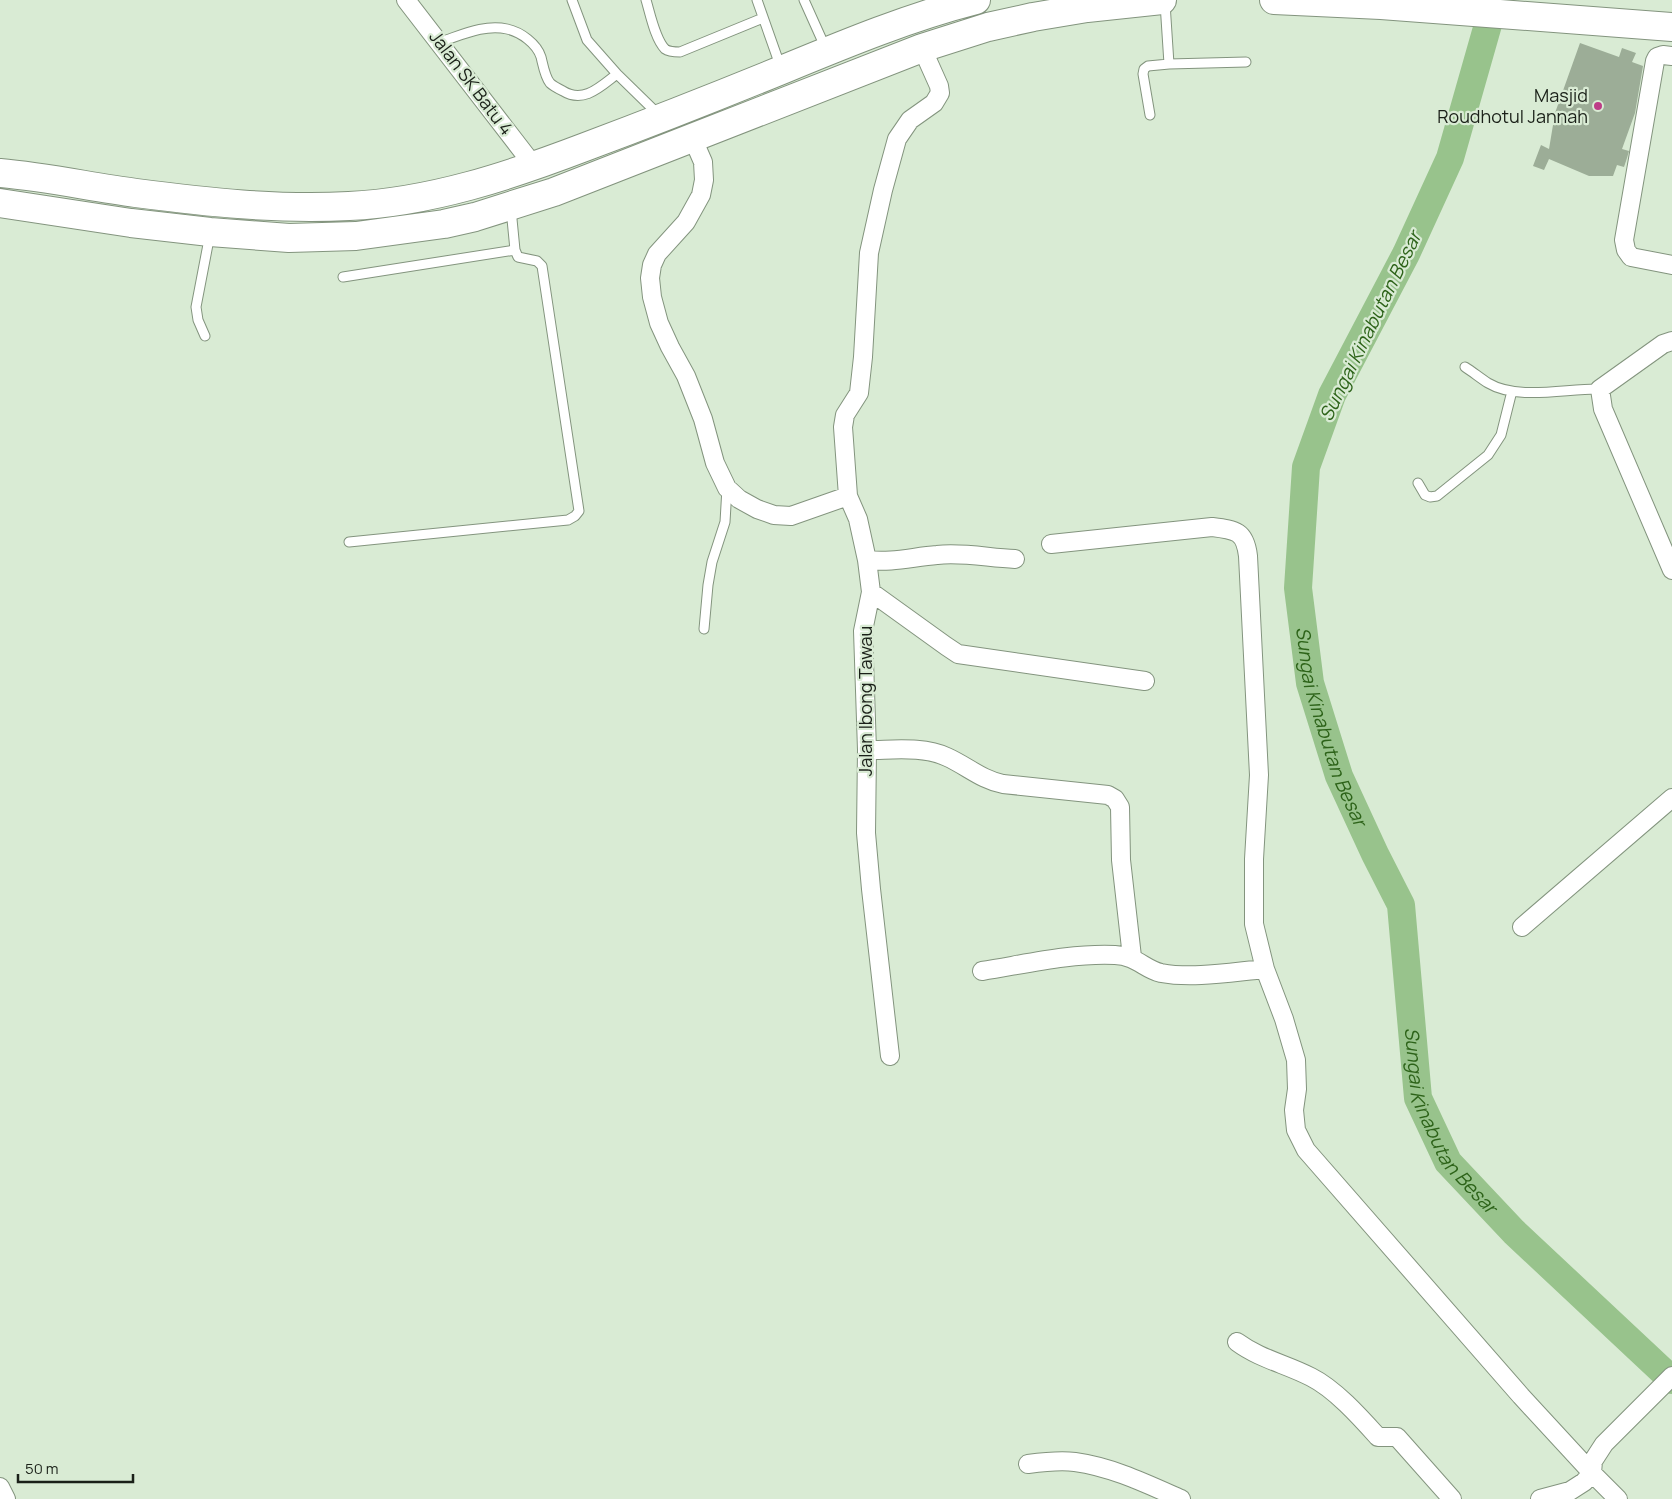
<svg xmlns="http://www.w3.org/2000/svg" width="1672" height="1499" font-family="Manrope,sans-serif">
	<rect width="100%" height="100%" fill="#d9ebd4"/>
	<g fill="none" stroke-linecap="round" stroke-linejoin="round">
		<path stroke="#98c38c" stroke-width="28" id="s1" d="M 1495,0 L 1450,158 L 1406,254 L 1332,395 L 1306,467 L 1298,588 L 1310,683 L 1339,776 L 1375,854 L 1401,905 L 1418,1098 L 1448,1162 L 1514,1232 L 1672,1380"/>
	</g>
	<path fill="#9cad97" d="M 1580,43 L 1619,57 L 1622,48 L 1636,53 L 1632,62 L 1643,66 L 1635,113 L 1622,149 L 1629,151 L 1627,158 L 1624,167 L 1617,165 L 1613,176 L 1589,176 L 1549,159 L 1544,170 L 1533,166 L 1541,145 L 1549,149 L 1555,113 Z"/>
	<g fill="none" stroke-linecap="round" stroke-linejoin="round">
		<g stroke="#83947e" stroke-width="11">
			<path id="lane" d="M 572,0 L 587,40 L 617,74 L 659,115
				M 646,0 C 650,13 655,39 665,49 C 669,52 675,52 680,52 L 763,18
				M 757,0 L 781,68
				M 804,0 L 826,49
				M 1165,3 L 1169,64 L 1246,62
				M 440,42 C 462,35 484,24 507,29 C 521,32 537,44 541,57 C 543,65 545,77 550,83 C 553,86 559,89 563,91 C 584,104 601,86 617,74
				M 1150,115 L 1143,74 L 1144,69 L 1148,66 L 1169,64
				M 343,277 L 515,250
				M 205,336 L 198,320 L 196,307 L 210,234
				M 1465,367 C 1473,372 1480,378 1488,383 C 1518,401 1567,388 1600,389
				M 1418,483 L 1425,495 L 1430,497 L 1437,496 L 1488,455 L 1501,435 L 1512,391
				M 349,542 L 568,520 L 575,516 L 579,511 L 542,266 L 537,261 L 518,257 L 515,250 L 511,209
				M 704,629 L 708,585 L 712,562 L 725,522 L 727,488"/>
		</g>
		<g stroke="#83947e" stroke-width="20">
			<path id="street" d="M 406,0 L 534,166
				M 1672,56 L 1663,55 L 1657,57 L 1655,61 L 1624,240 L 1626,250 L 1631,257 L 1672,265
				M 693,139 L 703,162 L 704,180 L 701,195 L 686,222 L 657,254 L 652,265 L 650,278 L 652,297 L 659,323 L 670,347 L 686,376 L 703,419 L 715,463 L 727,488 L 739,499 L 757,509 L 774,515 L 791,516 L 848,496
				M 1672,341 L 1663,344 L 1600,389 L 1603,409 L 1672,570
				M 1051,544 L 1212,527 C 1236,530 1245,531 1248,556 L 1259,775 L 1254,859 L 1254,924 L 1265,969 L 1284,1019 L 1296,1060 L 1297,1089 L 1294,1110 L 1296,1130 L 1306,1150 L 1521,1396 L 1592,1473 L 1618,1499
				M 867,560 C 892,563 912,557 937,555 C 963,552 989,558 1015,559
				M 871,592 L 946,646 L 958,654 L 1145,681
				M 867,750 C 894,750 923,746 947,757 C 967,766 982,780 1003,784 L 1108,795 L 1115,799 L 1120,807 L 1121,860 L 1132,957
				M 1522,927 L 1672,798
				M 982,971 C 1026,964 1071,953 1115,955 C 1137,956 1144,969 1161,973 C 1193,979 1232,972 1265,969
				M 890,1056 L 871,889 L 866,833 L 867,750 L 863,631 L 871,592 L 867,560 L 858,519 L 848,496 L 843,427 L 845,415 L 859,393 L 863,357 L 869,253 L 883,190 L 897,139 L 910,120 L 934,103 L 940,93 L 939,86 L 922,48
				M 1237,1342 C 1260,1359 1286,1364 1311,1377 C 1335,1389 1360,1417 1378,1437 L 1397,1437 L 1452,1499
				M 1028,1464 C 1043,1462 1059,1460 1075,1462 C 1112,1467 1147,1484 1181,1499
				M 0,1487 L 6,1499
				M 1540,1499 L 1570,1491 L 1584,1482 L 1592,1473 L 1593,1461 L 1604,1444 L 1672,1376"/>
		</g>
		<g stroke="#83947e" stroke-width="30">
			<path id="highway" d="M 1274,0 L 1381,5 L 1672,27
				M 0,173 C 46,177 91,187 136,193 C 206,202 278,210 349,206 C 431,202 509,176 585,147 C 652,122 718,96 784,69 C 847,43 910,17 976,0
				M 0,203 L 131,223 L 210,232 L 289,238 L 356,236 L 444,224 L 475,217 L 554,192 L 922,48 L 988,27 L 1033,17 L 1087,8 L 1162,0"/>
		</g>
		<use href="#lane" stroke="#fff" stroke-width="9"/>
		<use href="#street" stroke="#fff" stroke-width="18"/>
		<use href="#highway" stroke="#fff" stroke-width="28"/>
	</g>
	<circle fill="#bd3c87" stroke="#d9ebd4" stroke-width="2" cx="1598" cy="106" r="5"/>
	<g text-anchor="middle" stroke-width="4.5" stroke-linejoin="round" paint-order="stroke">
		<g font-size="18" fill="#1a2018" stroke="#d9ebd4">
			<text transform="translate(471 83) rotate(53)" y="6">Jalan SK Batu 4</text>
			<text transform="translate(866 701) rotate(-90)" y="6">Jalan Ibong Tawau</text>
		</g>
		<g font-size="18" fill="#1a2018" stroke="#d9ebd4" text-anchor="end">
			<text x="1588" y="102">Masjid<tspan x="1588" dy="21">Roudhotul Jannah</tspan></text>
		</g>
		<g font-size="19" font-style="italic" fill="#2d6319" stroke="#d9ebd4">
			<text transform="translate(1370 326) rotate(-64)" y="7">Sungai Kinabutan Besar</text>
			<text dy="7" stroke="none"><textPath href="#s1" startOffset="770">Sungai Kinabutan Besar</textPath></text>
			<text dy="7" stroke="none"><textPath href="#s1" startOffset="1190">Sungai Kinabutan Besar</textPath></text>
		</g>
	</g>
	<path d="M18 1474v8h115v-8" fill="none" stroke="#1a2018" stroke-width="2.5"/>
	<text x="25" y="1474" font-size="15" fill="#1a2018" stroke="#d9ebd4" stroke-width="4" paint-order="stroke">50 m</text>
</svg>
